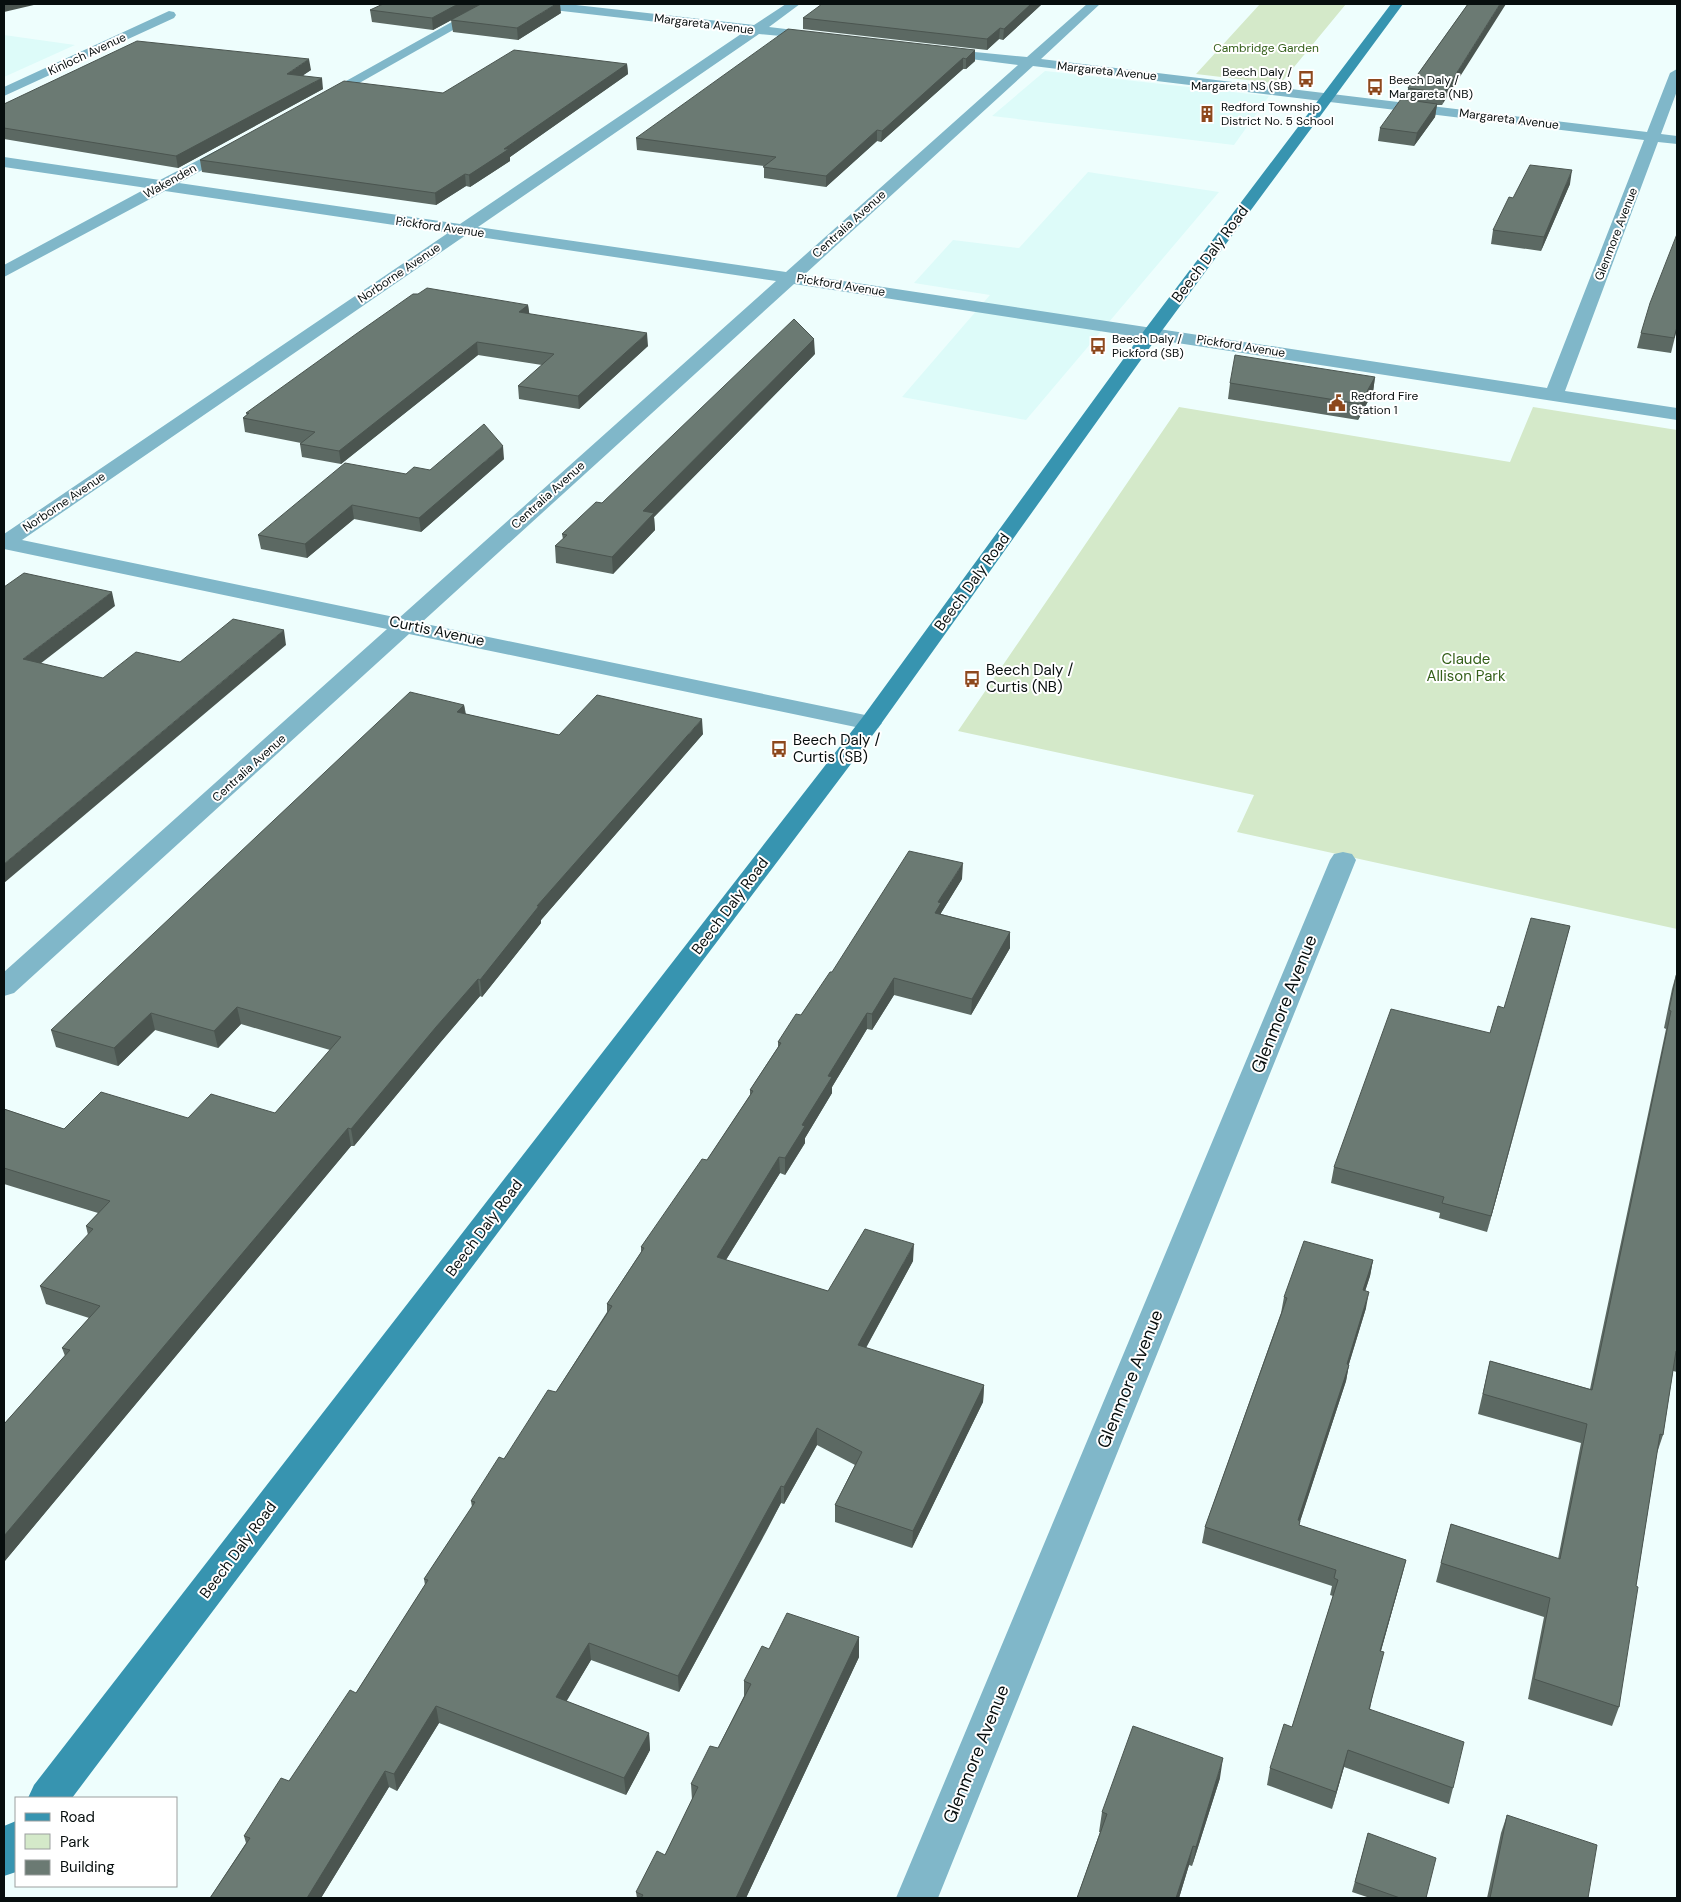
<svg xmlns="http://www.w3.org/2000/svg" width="1681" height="1902" font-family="'DM Sans',sans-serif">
	<rect width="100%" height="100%" fill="#eefefd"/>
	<path fill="#ddfbf9" d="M 4,35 L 75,45 L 4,77 Z
		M 1045,71 L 1269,96 L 1234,145 L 992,116 Z
		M 1088,172 L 1219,192 L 1026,420 L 902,397 L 990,295 L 914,283 L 953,240 L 1019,248 Z"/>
	<path fill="#d4e9c9" d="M 1260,4 L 1346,4 L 1280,84 L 1196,74 Z
		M 1179,407 L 1510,462 L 1533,407 L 1677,430 L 1677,929 L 1237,832 L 1254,795 L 958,731 Z"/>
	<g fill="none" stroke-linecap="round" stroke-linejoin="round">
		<path fill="#80b7c9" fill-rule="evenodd" d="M 484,4 L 499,4 L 324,103 L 319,104 L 312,100 Z
			M 530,4 L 567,4 L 754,25 L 786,4 L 800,4 L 769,27 L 819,33 L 826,37 L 824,40 L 759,34 L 478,227 L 786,272 L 1018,65 L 939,55 L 932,51 L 934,48 L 1027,57 L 1087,4 L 1100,4 L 1041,59 L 1647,132 L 1670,73 L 1677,69 L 1677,91 L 1661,134 L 1677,136 L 1677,144 L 1658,142 L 1565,391 L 1677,408 L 1677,420 L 794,284 L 421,623 L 870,716 L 878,718 L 882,723 L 878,728 L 870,730 L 409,634 L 14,993 L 4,996 L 4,972 L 387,629 L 4,549 L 4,534 L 448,233 L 165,191 L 4,277 L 4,265 L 147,188 L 4,167 L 4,157 L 160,180 L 233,142 L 238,144 L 241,147 L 238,150 L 179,183 L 460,224 L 744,32 L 536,8 ZM 1033,66 L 1644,140 L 1547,388 L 804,275 ZM 466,235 L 776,281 L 399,618 L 22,540 Z
			M 169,11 L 174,12 L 176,15 L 174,18 L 4,96 L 4,87 Z
			M 1343,852 L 1352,854 L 1356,860 L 938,1898 L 896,1898 L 1330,860 L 1334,854 Z"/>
		<path fill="#3794b0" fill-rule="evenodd" d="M 1391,4 L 1403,4 L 1158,336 L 878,728 L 72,1798 L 28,1798 L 34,1785 L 862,718 L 1146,328 Z
			M 16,1821 L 16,1872 L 4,1876 L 4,1826 Z"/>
	</g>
	<path fill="#5c6963" d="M 481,4 L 433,30 L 372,22 L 370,10 Z
		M 1042,4 L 1003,40 L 999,39 L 987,50 L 803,29 L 803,18 Z
		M 1468,4 L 1442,105 L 1437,105 L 1435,117 L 1414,146 L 1378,141 L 1380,128 L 1407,100 L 1408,88 Z
		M 561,13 L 518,40 L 453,32 L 451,20 Z
		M 975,50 L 975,61 L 966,69 L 963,69 L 881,142 L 877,141 L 826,187 L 764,178 L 764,166 L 637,150 L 636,138 Z
		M 627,64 L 628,74 L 510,157 L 510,161 L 470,187 L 466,186 L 436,205 L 202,172 L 200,160 L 443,93 Z
		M 311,70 L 303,75 L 323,89 L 178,168 L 4,139 L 4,104 Z
		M 1570,184 L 1541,251 L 1491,244 L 1493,230 L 1513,198 Z
		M 1676,240 L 1677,329 L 1671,353 L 1637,348 L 1641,333 Z
		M 528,305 L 529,314 L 648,346 L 579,409 L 519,399 L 518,386 L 542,365 L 478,355 L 341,464 L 302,457 L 300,444 L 301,443 L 245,432 L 243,418 L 247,415 L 246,413 Z
		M 815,354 L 654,517 L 655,530 L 613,574 L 556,563 L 555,546 L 563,539 L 562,534 L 602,503 Z
		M 1375,377 L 1373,392 L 1358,420 L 1228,399 L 1230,383 Z
		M 504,459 L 421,532 L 354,519 L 307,558 L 261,549 L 258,535 L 406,474 Z
		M 464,705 L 466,714 L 559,735 L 703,734 L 541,920 L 541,923 L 482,997 L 480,996 L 439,1044 L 354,1146 L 351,1146 L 4,1562 L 4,1424 L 65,1356 L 62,1348 L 89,1318 L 46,1304 L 40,1286 L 88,1235 L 86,1226 L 98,1213 L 4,1184 L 4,1109 L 64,1129 L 188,1118 L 275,1113 L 330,1050 L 241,1024 L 218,1048 L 155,1030 L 118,1066 L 56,1047 L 51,1030 Z
		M 962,879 L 941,913 L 941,914 L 1010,932 L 1010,948 L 971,1015 L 894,995 L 872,1030 L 867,1029 L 832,1087 L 832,1093 L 805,1138 L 805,1143 L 785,1175 L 780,1173 L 726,1260 L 828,1291 L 913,1261 L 866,1348 L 984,1385 L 983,1402 L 912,1548 L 835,1522 L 835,1505 L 855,1465 L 817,1445 L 784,1504 L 781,1503 L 766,1532 L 679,1692 L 591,1660 L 566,1701 L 649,1733 L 650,1750 L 626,1795 L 439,1723 L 397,1791 L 389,1787 L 321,1898 L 210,1898 L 246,1843 L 244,1836 L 289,1781 L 356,1693 L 425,1585 L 424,1579 L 472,1507 L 471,1501 L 556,1392 L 607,1312 L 607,1304 L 641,1252 L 641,1247 L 707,1160 L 750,1095 L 750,1090 L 778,1047 L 778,1042 L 801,1015 L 832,972 Z
		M 1570,926 L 1487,1232 L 1439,1218 L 1440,1213 L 1331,1183 L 1334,1167 L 1490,1033 L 1504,1008 Z
		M 1677,971 L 1677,1372 L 1673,1371 L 1663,1435 L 1657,1453 L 1636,1586 L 1619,1707 L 1612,1726 L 1528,1699 L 1544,1617 L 1436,1582 L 1451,1524 L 1558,1559 L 1581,1443 L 1478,1414 L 1490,1361 L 1590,1389 L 1666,1029 L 1664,1028 L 1672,989 Z
		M 1373,1260 L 1370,1276 L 1365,1291 L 1366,1308 L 1349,1364 L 1346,1381 L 1300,1521 L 1299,1525 L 1406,1560 L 1381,1651 L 1370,1709 L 1453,1788 L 1449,1804 L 1344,1767 L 1332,1809 L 1267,1785 L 1270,1768 L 1292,1727 L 1333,1596 L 1330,1595 L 1332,1586 L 1202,1543 L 1205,1527 L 1281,1313 L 1284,1297 Z
		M 859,1637 L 859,1657 L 746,1898 L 637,1898 L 636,1892 L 665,1855 L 692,1800 L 691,1784 L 718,1748 L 744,1696 L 744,1681 L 769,1649 Z
		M 1220,1778 L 1192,1866 L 1189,1865 L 1179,1898 L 1077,1898 L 1100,1832 L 1099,1832 L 1102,1812 Z
		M 1507,1815 L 1588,1898 L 1487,1898 L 1501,1833 Z
		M 1368,1833 L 1426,1898 L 1370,1898 L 1352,1892 Z"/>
	<path fill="#4b5550" d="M 4,4 L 38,4 L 4,12 Z
		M 458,4 L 481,4 L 433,30 L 432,18 Z
		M 556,4 L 560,4 L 561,13 L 518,40 L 517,28 Z
		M 1031,4 L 1042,4 L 1003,40 L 1004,29 Z
		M 1500,4 L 1506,4 L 1442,105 L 1444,93 Z
		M 1000,28 L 999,39 L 987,50 L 987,39 Z
		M 975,50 L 975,61 L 966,69 L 966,59 Z
		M 963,58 L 963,69 L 881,142 L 882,131 Z
		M 309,59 L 311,70 L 289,85 L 287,74 Z
		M 627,64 L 628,74 L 510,157 L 510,161 L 470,187 L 469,175 L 504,149 Z
		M 322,78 L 323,89 L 178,168 L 176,156 Z
		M 1437,104 L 1435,117 L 1414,146 L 1417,133 Z
		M 877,130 L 877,141 L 826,187 L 826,176 Z
		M 1572,170 L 1570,184 L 1541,251 L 1544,237 Z
		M 465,174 L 466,186 L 436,205 L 435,193 Z
		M 528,305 L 530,318 L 519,312 Z
		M 647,333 L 648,346 L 579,409 L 578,396 Z
		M 814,339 L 815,354 L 654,517 L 655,530 L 613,574 L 612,557 L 643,511 Z
		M 477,342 L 478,355 L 341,464 L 339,451 Z
		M 1375,377 L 1373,392 L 1358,420 L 1360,404 Z
		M 503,446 L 504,459 L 421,532 L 419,518 Z
		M 352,505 L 354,519 L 307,558 L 305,544 Z
		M 112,592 L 115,606 L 27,674 L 23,659 Z
		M 284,630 L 286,645 L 4,883 L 4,864 Z
		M 464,705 L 466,720 L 457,712 Z
		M 702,719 L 703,734 L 541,920 L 541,923 L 482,997 L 480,980 L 537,906 Z
		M 963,863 L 962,879 L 941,913 L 941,919 L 935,913 L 938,902 Z
		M 1010,932 L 1010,948 L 971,1015 L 972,999 Z
		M 1567,941 L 1487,1232 L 1491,1216 Z
		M 894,978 L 894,995 L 872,1030 L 872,1014 Z
		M 478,979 L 480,996 L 439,1044 L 354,1146 L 351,1129 L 436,1027 Z
		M 237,1007 L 241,1024 L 218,1048 L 214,1031 Z
		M 151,1013 L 155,1030 L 118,1066 L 114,1048 Z
		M 867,1013 L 867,1029 L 832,1087 L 832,1093 L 805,1138 L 805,1143 L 785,1175 L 785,1158 L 828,1076 Z
		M 348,1128 L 351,1146 L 4,1562 L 4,1536 Z
		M 779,1157 L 780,1173 L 717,1274 L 717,1257 Z
		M 914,1244 L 913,1261 L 858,1362 L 858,1345 Z
		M 1373,1260 L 1370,1276 L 1360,1307 L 1363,1290 Z
		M 1369,1292 L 1366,1308 L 1344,1380 L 1347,1364 Z
		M 1349,1365 L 1346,1381 L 1295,1537 L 1298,1520 Z
		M 984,1385 L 983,1402 L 912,1548 L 913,1531 Z
		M 817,1428 L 817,1445 L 784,1504 L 784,1487 Z
		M 781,1486 L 781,1503 L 679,1692 L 678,1676 Z
		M 1406,1560 L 1402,1576 L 1376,1668 L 1380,1651 Z
		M 859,1637 L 859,1657 L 746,1898 L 736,1898 Z
		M 589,1643 L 591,1660 L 559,1714 L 556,1697 Z
		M 436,1706 L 439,1723 L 397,1791 L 394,1774 Z
		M 649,1733 L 650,1750 L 626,1795 L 624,1778 Z
		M 1348,1750 L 1344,1767 L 1332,1809 L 1336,1792 Z
		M 1223,1758 L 1220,1778 L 1192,1866 L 1196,1847 Z
		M 385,1771 L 389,1787 L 321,1898 L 307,1898 Z
		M 1193,1846 L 1189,1865 L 1179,1898 L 1176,1898 Z"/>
	<path fill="#6b7a73" stroke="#4b5550" d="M 383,4 L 458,4 L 432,18 L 370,10 Z
		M 481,4 L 556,4 L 517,28 L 451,20 Z
		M 822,4 L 1031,4 L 1004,29 L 1000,28 L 987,39 L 803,18 Z
		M 1468,4 L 1500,4 L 1444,93 L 1408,88 Z
		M 788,29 L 975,50 L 966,59 L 963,58 L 882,131 L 877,130 L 826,176 L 763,167 L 776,157 L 636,138 Z
		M 137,41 L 309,59 L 287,74 L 322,78 L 176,156 L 4,128 L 4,104 Z
		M 514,50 L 627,64 L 504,149 L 509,149 L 469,175 L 465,174 L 435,193 L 200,160 L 344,81 L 443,93 Z
		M 1401,99 L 1437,104 L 1417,133 L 1380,128 Z
		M 1530,165 L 1572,170 L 1544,237 L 1493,230 L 1509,197 L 1513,198 Z
		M 1677,234 L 1677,327 L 1674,338 L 1641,333 L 1650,303 Z
		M 427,288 L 528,305 L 519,312 L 647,333 L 578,396 L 518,386 L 554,354 L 477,342 L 339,451 L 300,444 L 315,432 L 243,418 L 249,413 L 246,413 L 356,334 L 413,294 L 418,294 Z
		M 794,319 L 814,339 L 643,511 L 654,513 L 612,557 L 555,546 L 567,535 L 562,534 L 596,502 L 602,503 Z
		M 1235,355 L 1375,377 L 1360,404 L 1230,383 Z
		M 484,424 L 503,446 L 419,518 L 352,505 L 305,544 L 258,535 L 345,463 L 406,474 L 414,467 L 430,470 Z
		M 24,573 L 112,592 L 23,659 L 103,678 L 136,652 L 180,662 L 233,619 L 284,630 L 4,864 L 4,587 Z
		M 410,692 L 464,705 L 457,712 L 559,735 L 597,695 L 702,719 L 537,906 L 539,906 L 480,980 L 478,979 L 436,1027 L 351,1129 L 348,1128 L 4,1536 L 4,1424 L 70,1350 L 62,1348 L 100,1306 L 40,1286 L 93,1229 L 86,1226 L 110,1201 L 4,1168 L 4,1109 L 64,1129 L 101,1092 L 188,1118 L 211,1094 L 275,1113 L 341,1037 L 237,1007 L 214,1031 L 151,1013 L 114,1048 L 51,1030 Z
		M 909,851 L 963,863 L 938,902 L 941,903 L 935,913 L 1010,932 L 972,999 L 894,978 L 872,1014 L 867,1013 L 828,1076 L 832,1077 L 802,1125 L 805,1126 L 785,1158 L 779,1157 L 717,1257 L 828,1291 L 865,1229 L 914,1244 L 858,1345 L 984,1385 L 913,1531 L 835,1505 L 862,1452 L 817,1428 L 784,1487 L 781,1486 L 765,1515 L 678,1676 L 589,1643 L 556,1697 L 649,1733 L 624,1778 L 436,1706 L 394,1774 L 385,1771 L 307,1898 L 210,1898 L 250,1838 L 244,1836 L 281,1778 L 289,1781 L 350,1690 L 356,1693 L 428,1580 L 424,1579 L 475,1502 L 471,1501 L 499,1457 L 504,1459 L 548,1390 L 556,1392 L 612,1306 L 607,1304 L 644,1248 L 641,1247 L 702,1159 L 707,1160 L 753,1091 L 750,1090 L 781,1043 L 778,1042 L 796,1014 L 801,1015 L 830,972 L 832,972 Z
		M 1531,918 L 1570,926 L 1491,1216 L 1442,1203 L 1444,1197 L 1334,1167 L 1391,1009 L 1490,1033 L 1498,1006 L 1504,1008 Z
		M 1677,972 L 1677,1351 L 1676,1351 L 1663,1435 L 1660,1434 L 1636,1586 L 1638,1587 L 1619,1707 L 1534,1679 L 1550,1598 L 1441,1563 L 1451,1524 L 1560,1559 L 1587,1424 L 1483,1394 L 1490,1361 L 1592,1390 L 1671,1011 L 1669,1010 Z
		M 1304,1241 L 1373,1260 L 1363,1290 L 1369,1292 L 1347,1364 L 1349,1365 L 1298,1520 L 1300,1521 L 1299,1525 L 1406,1560 L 1380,1651 L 1384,1652 L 1369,1709 L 1464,1742 L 1453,1788 L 1348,1750 L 1336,1792 L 1270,1768 L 1284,1724 L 1292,1727 L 1338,1580 L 1334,1578 L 1336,1570 L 1205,1527 L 1287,1298 L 1284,1297 Z
		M 787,1613 L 859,1637 L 736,1898 L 641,1898 L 643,1895 L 636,1892 L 657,1851 L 665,1855 L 698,1787 L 691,1784 L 710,1746 L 718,1748 L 751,1684 L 744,1681 L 762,1646 L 769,1649 Z
		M 1133,1726 L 1223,1758 L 1196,1847 L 1193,1846 L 1176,1898 L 1077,1898 L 1107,1814 L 1102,1812 Z
		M 1507,1815 L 1597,1845 L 1588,1898 L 1490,1898 Z
		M 1368,1833 L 1436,1858 L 1426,1898 L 1400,1898 L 1355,1882 Z"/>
	<defs>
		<g id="bus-bare" transform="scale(1.35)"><path d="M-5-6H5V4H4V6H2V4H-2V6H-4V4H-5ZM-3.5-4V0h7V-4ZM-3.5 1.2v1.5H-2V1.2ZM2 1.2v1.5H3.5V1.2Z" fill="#8d481d" stroke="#fff" stroke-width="2.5" paint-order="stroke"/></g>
		<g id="building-bare" transform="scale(1.35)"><path d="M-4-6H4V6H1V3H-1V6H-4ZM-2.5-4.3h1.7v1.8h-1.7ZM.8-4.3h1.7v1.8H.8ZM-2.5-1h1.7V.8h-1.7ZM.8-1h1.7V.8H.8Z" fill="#8d481d" stroke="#fff" stroke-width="2.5" paint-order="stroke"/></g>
		<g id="civic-bare" transform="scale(1.35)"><path d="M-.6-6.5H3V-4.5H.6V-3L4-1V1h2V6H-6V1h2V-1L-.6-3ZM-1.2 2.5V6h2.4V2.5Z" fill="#8d481d" stroke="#fff" stroke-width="2.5" paint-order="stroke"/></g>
	</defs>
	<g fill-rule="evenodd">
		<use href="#bus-bare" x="1306" y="79"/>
		<use href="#bus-bare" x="1375" y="87"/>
		<use href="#building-bare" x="1207" y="114"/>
		<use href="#bus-bare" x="1098" y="346"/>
		<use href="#civic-bare" x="1337" y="403"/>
		<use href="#bus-bare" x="972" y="679"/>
		<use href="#bus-bare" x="779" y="749"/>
	</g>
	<g text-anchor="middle" stroke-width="4" stroke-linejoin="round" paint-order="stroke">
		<g font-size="12" fill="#070e0e" stroke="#fff">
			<text transform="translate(704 24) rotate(7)" y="4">Margareta Avenue</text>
			<text transform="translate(87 54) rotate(-25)" y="4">Kinloch Avenue</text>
			<text transform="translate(1107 71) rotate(6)" y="4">Margareta Avenue</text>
			<text transform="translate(1509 119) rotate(7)" y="4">Margareta Avenue</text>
			<text transform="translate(170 181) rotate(-29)" y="4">Wakenden</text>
			<text transform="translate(849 224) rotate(-42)" y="4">Centralia Avenue</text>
			<text transform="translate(440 227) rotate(8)" y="4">Pickford Avenue</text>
			<text transform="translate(1616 234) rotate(-69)" y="4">Glenmore Avenue</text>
			<text transform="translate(399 273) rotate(-34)" y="4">Norborne Avenue</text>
			<text transform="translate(841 285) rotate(9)" y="4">Pickford Avenue</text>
			<text transform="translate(1241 346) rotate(9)" y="4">Pickford Avenue</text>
			<text transform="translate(548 495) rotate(-42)" y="4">Centralia Avenue</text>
			<text transform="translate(64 502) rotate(-34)" y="4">Norborne Avenue</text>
			<text transform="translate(249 768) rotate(-42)" y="4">Centralia Avenue</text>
		</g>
		<g font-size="12" fill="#345f19" stroke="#fff">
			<text x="1266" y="52">Cambridge Garden</text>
		</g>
		<g font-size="12" fill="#070e0e" stroke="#fff" text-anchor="start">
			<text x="1292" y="76" text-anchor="end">Beech Daly /<tspan x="1292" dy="14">Margareta NS (SB)</tspan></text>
			<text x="1389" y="84">Beech Daly /<tspan x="1389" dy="14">Margareta (NB)</tspan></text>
			<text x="1221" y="111">Redford Township<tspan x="1221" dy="14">District No. 5 School</tspan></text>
			<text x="1112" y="343">Beech Daly /<tspan x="1112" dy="14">Pickford (SB)</tspan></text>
			<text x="1351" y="400">Redford Fire<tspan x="1351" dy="14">Station 1</tspan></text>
		</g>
		<g font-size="15" fill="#070e0e" stroke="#fff">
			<text transform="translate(1210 254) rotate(-53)" y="5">Beech Daly Road</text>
			<text transform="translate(972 582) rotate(-54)" y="5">Beech Daly Road</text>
			<text transform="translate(437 631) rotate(12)" y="5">Curtis Avenue</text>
			<text transform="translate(730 906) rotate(-53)" y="5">Beech Daly Road</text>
			<text transform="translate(484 1228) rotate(-53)" y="5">Beech Daly Road</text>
			<text transform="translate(238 1550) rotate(-53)" y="5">Beech Daly Road</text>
		</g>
		<g font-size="15" fill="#345f19" stroke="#fff">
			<text x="1466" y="664">Claude<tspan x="1466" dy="17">Allison Park</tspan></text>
		</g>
		<g font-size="15" fill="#070e0e" stroke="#fff" text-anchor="start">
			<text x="986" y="675">Beech Daly /<tspan x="986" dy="17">Curtis (NB)</tspan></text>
			<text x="793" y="745">Beech Daly /<tspan x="793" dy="17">Curtis (SB)</tspan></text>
		</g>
		<g font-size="18" fill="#070e0e" stroke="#fff">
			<text transform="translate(1284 1004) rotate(-68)" y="6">Glenmore Avenue</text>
			<text transform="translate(1130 1379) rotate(-68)" y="6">Glenmore Avenue</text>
			<text transform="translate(976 1754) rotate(-68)" y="6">Glenmore Avenue</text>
		</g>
	</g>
	<rect width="1681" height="1902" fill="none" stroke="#070e0e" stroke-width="10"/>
	<rect x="15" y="1797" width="162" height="90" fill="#ffffff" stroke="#9c9f9f"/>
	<rect x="25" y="1813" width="25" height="8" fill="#3794b0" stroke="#9c9f9f"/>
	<text x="60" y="1822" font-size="15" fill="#070e0e">Road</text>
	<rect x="25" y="1834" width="25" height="15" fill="#d4e9c9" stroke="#9c9f9f"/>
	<text x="60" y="1847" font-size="15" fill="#070e0e">Park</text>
	<rect x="25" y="1860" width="25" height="15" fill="#6b7a73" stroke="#9c9f9f"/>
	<text x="60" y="1872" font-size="15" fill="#070e0e">Building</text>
</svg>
